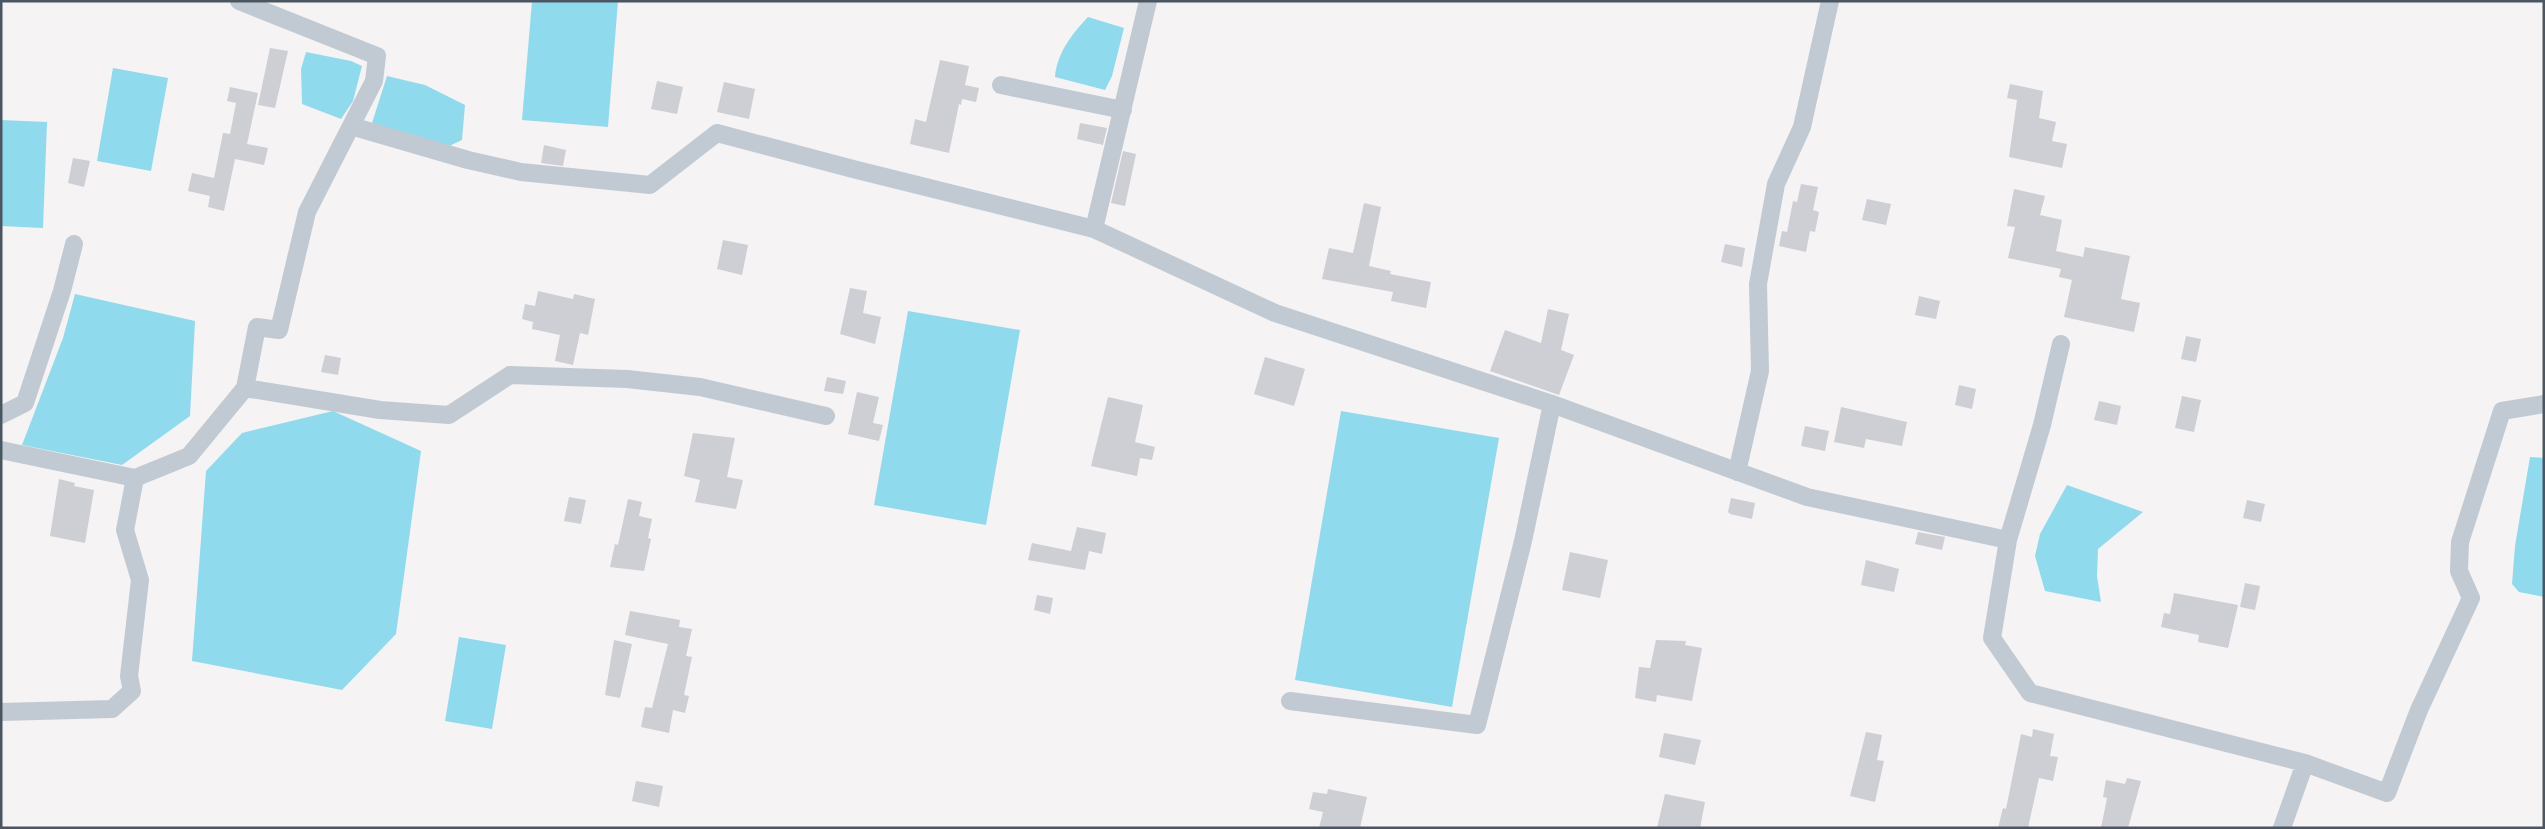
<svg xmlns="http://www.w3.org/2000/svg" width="2545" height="829" font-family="'Noto Sans',sans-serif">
	<rect width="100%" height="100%" fill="#f5f3f3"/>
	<path fill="#90daee" d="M 532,1 L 618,1 L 608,127 L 522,120 Z
		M 1088,17 L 1124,28 L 1112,76 L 1105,90 L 1055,77 C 1057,53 1072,34 1088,17 Z
		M 306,52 L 351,61 L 362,66 L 353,101 L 341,119 L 302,104 L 301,69 Z
		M 113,68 L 168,78 L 151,171 L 97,161 Z
		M 387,76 L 425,85 L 465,105 L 462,140 L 445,148 L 372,123 Z
		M 1,120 L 47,122 L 43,228 L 1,226 Z
		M 75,294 L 195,321 L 190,416 L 122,465 L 22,445 L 63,338 Z
		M 908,311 L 1020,330 L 986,525 L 874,505 Z
		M 333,411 L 421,451 L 396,634 L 342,690 L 192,661 L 206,471 L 242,433 Z
		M 1341,411 L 1499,438 L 1452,707 L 1295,680 Z
		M 2530,457 L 2544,458 L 2544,597 L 2519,592 L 2512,584 L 2515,546 Z
		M 2067,485 L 2143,512 L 2098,549 L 2097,576 L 2101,602 L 2045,591 L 2035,556 L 2040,534 Z
		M 459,637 L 506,645 L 492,729 L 445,721 Z"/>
	<path fill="#cdcfd5" d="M 270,48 L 288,51 L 275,108 L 258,105 Z
		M 940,60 L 969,66 L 965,85 L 979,88 L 976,102 L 962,99 L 961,105 L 959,104 L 949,153 L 910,144 L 915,119 L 926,122 Z
		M 657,81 L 683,87 L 677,114 L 651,109 Z
		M 724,82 L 755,89 L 749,119 L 717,112 Z
		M 2010,84 L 2043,91 L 2039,118 L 2056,122 L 2052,141 L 2067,144 L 2062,168 L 2009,157 L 2017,100 L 2007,98 Z
		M 230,87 L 258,93 L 247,144 L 268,148 L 264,165 L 235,159 L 224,211 L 208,207 L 210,196 L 188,191 L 192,173 L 214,178 L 223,133 L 230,134 L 236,103 L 227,101 Z
		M 1080,123 L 1107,128 L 1103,145 L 1077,139 Z
		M 544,145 L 566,150 L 563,166 L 541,163 Z
		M 1123,151 L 1136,154 L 1125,206 L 1111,203 Z
		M 73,158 L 90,161 L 84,187 L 68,183 Z
		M 1801,184 L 1818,187 L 1813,210 L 1819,212 L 1815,232 L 1810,231 L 1806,252 L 1779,246 L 1782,231 L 1787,232 L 1793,201 L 1797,202 Z
		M 2014,189 L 2045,196 L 2040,215 L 2062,220 L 2056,251 L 2083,257 L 2085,247 L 2130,256 L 2121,299 L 2140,303 L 2134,332 L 2064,317 L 2072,280 L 2059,277 L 2061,269 L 2008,258 L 2015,227 L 2007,226 Z
		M 1867,199 L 1891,204 L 1886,225 L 1862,220 Z
		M 1364,203 L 1381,207 L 1369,266 L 1391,271 L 1390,274 L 1431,282 L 1426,308 L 1391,301 L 1393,292 L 1322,279 L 1329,248 L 1353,253 Z
		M 723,240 L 748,245 L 742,275 L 717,269 Z
		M 1725,244 L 1745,248 L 1742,267 L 1721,262 Z
		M 850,288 L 867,291 L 863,313 L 881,317 L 875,344 L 840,334 Z
		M 538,291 L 573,299 L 574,294 L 595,299 L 588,335 L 580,333 L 573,365 L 555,361 L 560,335 L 532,329 L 533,322 L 522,319 L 525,304 L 535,306 Z
		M 1919,296 L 1940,301 L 1936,319 L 1915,315 Z
		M 1548,309 L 1569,314 L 1561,350 L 1574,355 L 1559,395 L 1490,371 L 1505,330 L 1541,343 Z
		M 2186,336 L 2201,339 L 2196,362 L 2181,359 Z
		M 325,355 L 341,358 L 338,375 L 321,372 Z
		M 1265,357 L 1305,369 L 1294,406 L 1254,394 Z
		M 827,377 L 846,381 L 843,394 L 824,391 Z
		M 1959,385 L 1976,389 L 1972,409 L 1955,405 Z
		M 857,392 L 879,397 L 873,423 L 883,425 L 879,441 L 848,434 Z
		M 2182,396 L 2201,400 L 2194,432 L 2175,428 Z
		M 1108,397 L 1143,405 L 1135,442 L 1155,447 L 1152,460 L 1140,458 L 1137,476 L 1091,466 Z
		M 2099,401 L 2121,406 L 2117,425 L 2094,420 Z
		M 1841,407 L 1907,422 L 1902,446 L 1866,439 L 1864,448 L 1834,442 Z
		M 1805,426 L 1829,431 L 1825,451 L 1801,446 Z
		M 693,433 L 735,438 L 727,477 L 743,480 L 736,509 L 695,502 L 700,480 L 684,476 Z
		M 59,479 L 75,483 L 74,486 L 94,490 L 85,543 L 50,536 Z
		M 569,497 L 586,500 L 581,524 L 564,521 Z
		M 1731,498 L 1755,503 L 1752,519 L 1730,514 L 1728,512 Z
		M 628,499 L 642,502 L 639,516 L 652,519 L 648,538 L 651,539 L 644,571 L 610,567 L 615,544 L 618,545 Z
		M 2247,500 L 2265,504 L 2261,522 L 2243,518 Z
		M 1077,527 L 1106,533 L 1102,554 L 1089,551 L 1085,570 L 1028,560 L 1032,543 L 1071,551 Z
		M 1918,532 L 1945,537 L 1942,550 L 1915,544 Z
		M 1570,552 L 1608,560 L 1600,598 L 1562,590 Z
		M 1866,560 L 1899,569 L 1894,592 L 1861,585 Z
		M 2245,583 L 2260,586 L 2255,610 L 2240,607 Z
		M 2174,593 L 2238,605 L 2228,648 L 2198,642 L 2199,635 L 2161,627 L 2164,613 L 2170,614 Z
		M 1037,595 L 1053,598 L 1050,614 L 1034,610 Z
		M 630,611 L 680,620 L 679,627 L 692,629 L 686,656 L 692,657 L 684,695 L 689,696 L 685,713 L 673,710 L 669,733 L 641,727 L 645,707 L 652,708 L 668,644 L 625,635 Z
		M 614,640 L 632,644 L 620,698 L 605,695 Z
		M 1656,640 L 1686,641 L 1685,645 L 1702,648 L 1692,701 L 1657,695 L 1656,702 L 1635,698 L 1639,667 L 1650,668 Z
		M 2033,729 L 2054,734 L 2050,756 L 2058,757 L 2053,781 L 2039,778 L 2028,828 L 1998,828 L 2003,808 L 2006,809 L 2021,734 L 2032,737 Z
		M 1866,732 L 1882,735 L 1877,760 L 1884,761 L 1875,802 L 1850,796 Z
		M 1664,733 L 1701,740 L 1695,765 L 1659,757 Z
		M 2127,778 L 2141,781 L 2128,828 L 2101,828 L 2107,798 L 2103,797 L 2106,780 L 2125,784 Z
		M 636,781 L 663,786 L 659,807 L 632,801 Z
		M 1328,789 L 1367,797 L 1360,828 L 1319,828 L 1323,812 L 1309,809 L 1313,792 L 1327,794 Z
		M 1665,794 L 1705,802 L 1700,828 L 1657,828 Z"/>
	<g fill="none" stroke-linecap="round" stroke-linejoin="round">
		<path stroke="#c1cad2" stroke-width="18" d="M 1148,1 L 1094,229 L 1275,313 L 1552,404 L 1807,497 L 2008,540 L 1992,638 L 2030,693 L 2305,763
			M 1001,85 L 1123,110
			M 351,126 L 468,160 L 521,172 L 650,185 L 717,133 L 853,169 L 1094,229
			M 245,388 L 380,410 L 449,415 L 510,375 L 627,379 L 700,387 L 826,416
			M 1,415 L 25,403 L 62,291 L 74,244
			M 1,450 L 135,478 L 125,530 L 140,580 L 129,676 L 132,691 L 112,709 L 1,712
			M 1737,472 L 1760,371 L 1758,284 L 1776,184 L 1802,127 L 1830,1
			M 135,478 L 189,456 L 245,388 L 257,327 L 279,330 L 307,212 L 374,81 L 377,56 L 239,1
			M 2008,540 L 2042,425 L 2061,344
			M 1290,701 L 1477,725 L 1523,541 L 1552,404
			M 2282,828 L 2305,763 L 2387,793 L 2419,710 L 2471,598 L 2459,571 L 2460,542 L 2502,411 L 2544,404"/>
	</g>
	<rect width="2545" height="829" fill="none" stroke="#4a5661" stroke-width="5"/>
</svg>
